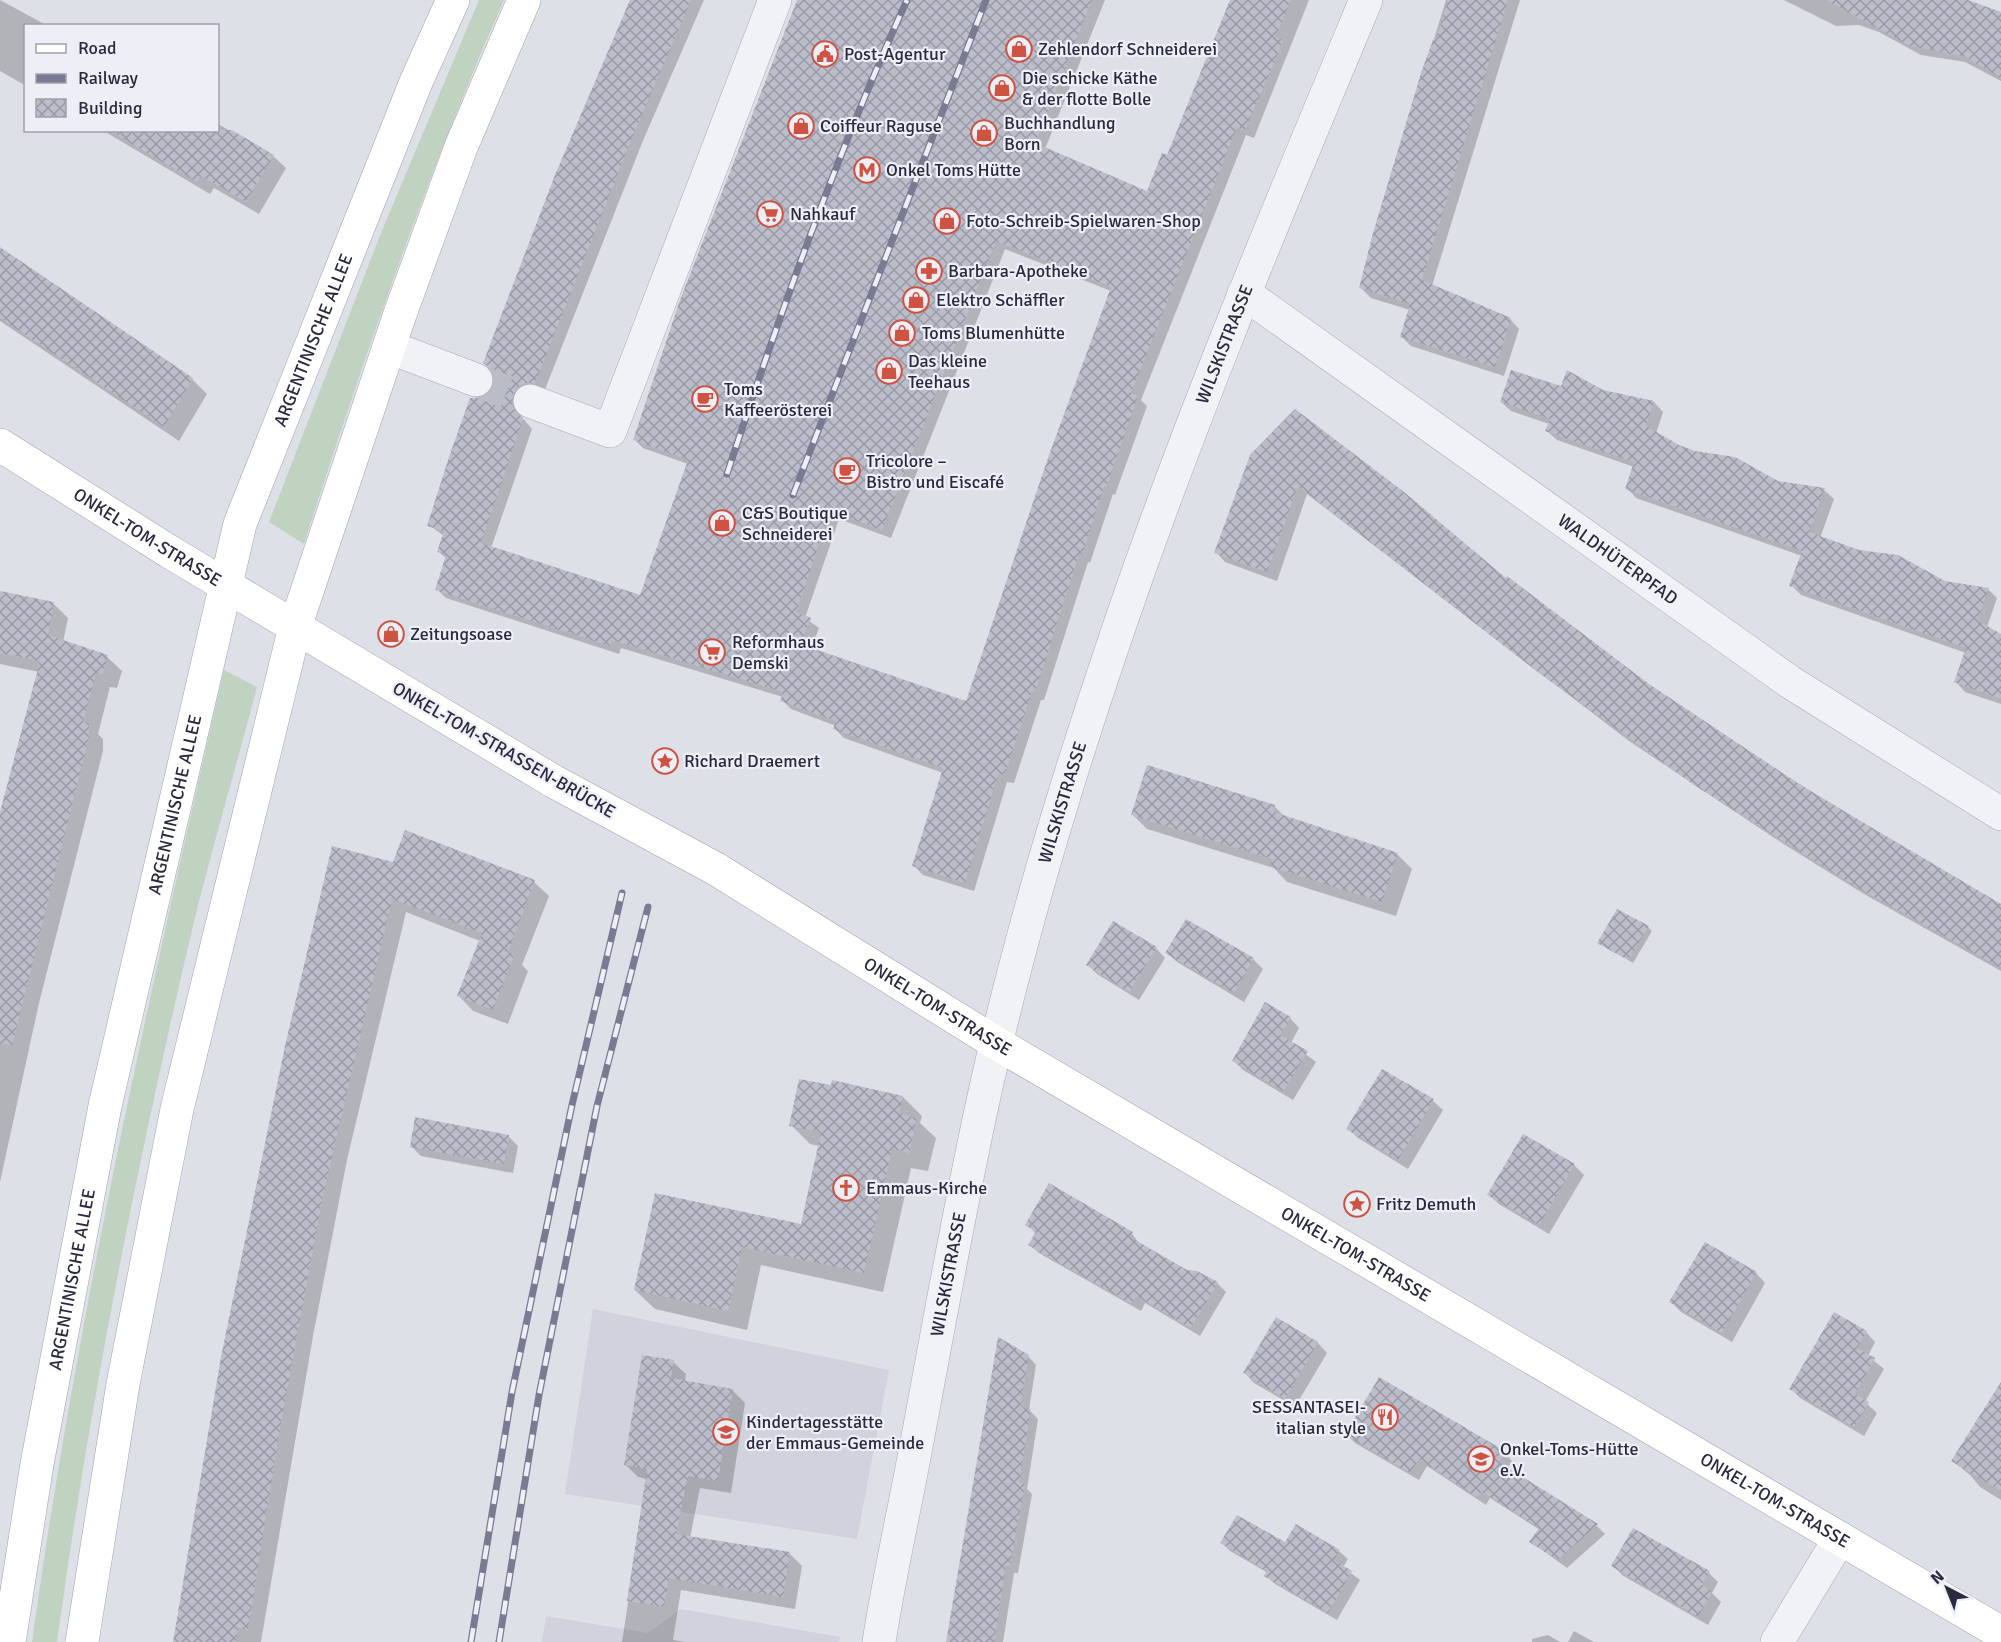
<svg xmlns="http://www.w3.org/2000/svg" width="2001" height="1642" font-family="Signika,sans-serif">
	<defs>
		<pattern id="building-cross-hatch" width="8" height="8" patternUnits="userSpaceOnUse" patternTransform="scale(1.5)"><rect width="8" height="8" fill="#bcbdcb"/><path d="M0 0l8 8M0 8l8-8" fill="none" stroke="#999aa6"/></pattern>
	</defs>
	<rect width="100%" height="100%" fill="#dee0e8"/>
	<path fill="#d1d2dd" d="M 593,1309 L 889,1370 L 857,1539 L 565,1494 Z
		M 681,1609 L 840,1637 L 839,1642 L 542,1642 L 546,1616 L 648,1633 Z"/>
	<path fill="#c0d2c0" d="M 479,0 L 504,0 C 426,177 363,360 304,544 L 269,522 L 381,233 Z
		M 224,670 L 257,687 C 235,772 209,857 189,943 C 135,1174 89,1407 57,1642 L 32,1642 C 77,1315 150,992 224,670 Z"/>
	<path fill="#0003" fill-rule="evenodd" d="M 0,0 L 48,26 L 26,26 L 26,86 L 0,71 Z
		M 632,0 L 704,0 L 642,143 L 544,392 L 521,403 L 520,415 L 532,429 L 491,548 L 641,596 L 688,464 L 643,448 L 634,439 L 799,0 L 1105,0 L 1045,149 L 1148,193 L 1168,157 L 1233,0 L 1309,0 L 1254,138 L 1246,135 L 1141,400 L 1147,406 L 1115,495 L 1113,494 L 1090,563 L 1088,562 L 1044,700 L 1041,700 L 1014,783 L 1007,782 L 974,891 L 923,875 L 914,866 L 943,773 L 844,738 L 835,729 L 836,726 L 791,709 L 782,700 L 783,697 L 621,648 L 619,654 L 446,598 L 437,589 L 447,559 L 439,552 L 444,536 L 429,525 L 480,400 L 488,396 L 495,387 ZM 1005,249 L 1111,291 L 967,703 L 811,649 L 819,628 L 805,618 L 839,519 L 891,538 Z
		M 1446,0 L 1520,0 L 1432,286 L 1510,319 L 1519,329 L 1504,376 L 1411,346 L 1402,337 L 1410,310 L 1371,298 L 1361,288 L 1386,195 Z
		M 1784,0 L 1963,0 L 2001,13 L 2001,81 L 1965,62 L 1921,55 L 1879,32 L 1859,25 L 1836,26 Z
		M 218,124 L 273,156 L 286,168 L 259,214 L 214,188 L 210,194 L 102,130 L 218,130 Z
		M 0,249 L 192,379 L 207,394 L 179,441 L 0,321 Z
		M 1562,388 L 1603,392 L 1654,402 L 1663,412 L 1656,434 L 1678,447 L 1778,482 L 1824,490 L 1834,499 L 1820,538 L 1944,582 L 1988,589 L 1997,598 L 1987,627 L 2001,635 L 2001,704 L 1965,692 L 1956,682 L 1966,653 L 1801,595 L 1791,585 L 1802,556 L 1636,498 L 1627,488 L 1634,467 L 1557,440 L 1547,431 L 1549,424 L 1511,411 L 1501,402 Z
		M 1251,455 L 1506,580 L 1648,686 L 1725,738 L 1962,884 L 2001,905 L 2001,971 L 1864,894 L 1785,845 L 1629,741 L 1307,494 L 1277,581 L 1225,562 L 1216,552 Z
		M 0,593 L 53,603 L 68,618 L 63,642 L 107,657 L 122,671 L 117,688 L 110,687 L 98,734 L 103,739 L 103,751 L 39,1003 L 0,1182 L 0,821 L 39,672 L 0,664 Z
		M 1274,806 L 1286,818 L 1397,854 L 1412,869 L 1396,916 L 1287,882 L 1274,868 L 1147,829 L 1133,815 Z
		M 394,864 L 534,882 L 549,896 L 522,965 L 528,971 L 508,1024 L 473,1011 L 459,996 L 480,941 L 406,912 L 347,1160 L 313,1336 L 261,1642 L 175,1642 Z
		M 1648,927 L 1652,931 L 1633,963 L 1599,942 Z
		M 1156,948 L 1165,958 L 1139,1000 L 1097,974 L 1088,965 Z
		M 1167,953 L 1253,959 L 1263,969 L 1244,1002 L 1177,962 Z
		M 1290,1018 L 1299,1028 L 1291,1043 L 1316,1062 L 1293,1100 L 1243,1070 L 1234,1061 Z
		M 1383,1071 L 1433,1101 L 1443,1110 L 1408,1169 L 1358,1138 L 1348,1129 Z
		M 903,1097 L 922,1116 L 920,1123 L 936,1138 L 928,1171 L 911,1168 L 883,1292 L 761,1265 L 747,1330 L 655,1309 L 635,1290 L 656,1194 L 802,1226 L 819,1146 L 810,1144 L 791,1125 Z
		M 508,1136 L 518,1146 L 513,1173 L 421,1156 L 411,1146 Z
		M 1574,1165 L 1584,1175 L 1549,1234 L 1499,1204 L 1489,1195 Z
		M 1027,1224 L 1132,1234 L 1140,1244 L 1186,1272 L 1217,1283 L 1226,1292 L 1200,1336 L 1145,1303 L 1141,1311 L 1039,1253 L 1030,1245 L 1035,1233 Z
		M 1756,1273 L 1765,1283 L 1732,1342 L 1681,1312 L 1671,1302 Z
		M 1277,1319 L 1318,1343 L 1327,1353 L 1295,1407 L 1254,1383 L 1245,1373 Z
		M 1866,1332 L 1875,1342 L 1868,1356 L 1884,1369 L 1865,1402 L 1877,1413 L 1864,1436 L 1800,1398 L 1791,1389 Z
		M 1028,1356 L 1036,1365 L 1029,1410 L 1038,1419 L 1027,1489 L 1032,1494 L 1018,1573 L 1014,1573 L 1003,1642 L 948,1642 Z
		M 673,1362 L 686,1374 L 685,1382 L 732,1390 L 745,1403 L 731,1493 L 700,1488 L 690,1538 L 789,1553 L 802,1566 L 795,1609 L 681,1590 L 673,1640 L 685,1642 L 622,1642 L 647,1479 L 638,1477 L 625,1464 Z
		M 2001,1389 L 2001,1500 L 1980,1487 L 1971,1476 L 1953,1461 Z
		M 1347,1435 L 1504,1452 L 1512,1461 L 1507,1469 L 1597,1526 L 1605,1534 L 1567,1568 L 1531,1542 L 1540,1530 L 1490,1498 L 1486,1505 L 1427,1466 L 1419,1480 L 1355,1443 Z
		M 1296,1526 L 1339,1551 L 1348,1559 L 1343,1567 L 1360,1580 L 1337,1620 L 1275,1584 L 1266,1576 L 1268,1573 L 1230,1551 L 1222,1543 L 1285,1544 Z
		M 1613,1565 L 1709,1573 L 1718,1582 L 1712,1593 L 1721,1602 L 1708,1625 L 1622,1575 Z
		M 1574,1631 L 1594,1642 L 1568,1642 Z
		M 1548,1635 L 1560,1642 L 1532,1642 L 1532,1639 Z"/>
	<path fill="url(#building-cross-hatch)" fill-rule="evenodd" d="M 630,0 L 691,0 L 634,133 L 535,383 L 526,383 L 519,386 L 513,394 L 512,405 L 516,413 L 523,419 L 481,543 L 640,595 L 688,460 L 633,440 L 680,300 L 797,0 L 1092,0 L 1035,143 L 1147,191 L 1162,153 L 1167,155 L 1230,0 L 1291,0 L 1275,37 L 1283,40 L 1276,58 L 1245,130 L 1237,127 L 1131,393 L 1138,396 L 1106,487 L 1104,486 L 1082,555 L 1079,554 L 1035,692 L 1032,691 L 1005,774 L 998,774 L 965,883 L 912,866 L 943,768 L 833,729 L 836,721 L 780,701 L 783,692 L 612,640 L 610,646 L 435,590 L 446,555 L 437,552 L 444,531 L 427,526 L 449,457 L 470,398 L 480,398 L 487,395 L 493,387 L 494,376 L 490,368 L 483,363 L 555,175 ZM 996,241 L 1111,287 L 1049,455 L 966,701 L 800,644 L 811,618 L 796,612 L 830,511 L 882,530 Z
		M 1448,0 L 1508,0 L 1422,280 L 1511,318 L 1495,367 L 1400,337 L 1410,304 L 1359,288 L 1373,233 L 1422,70 L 1433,40 L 1436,40 Z
		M 1826,0 L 1968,0 L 2001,12 L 2001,78 L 1964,56 L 1910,46 Z
		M 108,130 L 232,130 L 274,155 L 246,202 L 201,176 L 197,182 Z
		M 0,247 L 193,378 L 164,427 L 0,318 Z
		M 1511,370 L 1561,386 L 1567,370 L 1603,390 L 1654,401 L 1646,426 L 1679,445 L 1695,451 L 1735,457 L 1778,481 L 1825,488 L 1809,532 L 1859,550 L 1898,555 L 1945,581 L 1989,588 L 1977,620 L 2001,634 L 2001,699 L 1954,682 L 1966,648 L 1789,586 L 1802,551 L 1625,489 L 1634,462 L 1545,431 L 1550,419 L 1500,402 Z
		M 1295,409 L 1404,492 L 1506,578 L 1507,576 L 1649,684 L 1805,788 L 2001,904 L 2001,968 L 1853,885 L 1694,785 L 1539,673 L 1298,486 L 1267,572 L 1214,553 L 1250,455 Z
		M 0,591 L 54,602 L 48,635 L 108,655 L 103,674 L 96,673 L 83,722 L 89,723 L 89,736 L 12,1045 L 0,1044 L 0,812 L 40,661 L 0,653 Z
		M 1147,765 L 1275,805 L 1274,812 L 1398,853 L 1382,902 L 1271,867 L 1272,859 L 1131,815 Z
		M 405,830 L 535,880 L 508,952 L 514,955 L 493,1010 L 457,996 L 482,933 L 392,899 L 323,1195 L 279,1434 L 248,1630 L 238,1628 L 236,1642 L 173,1642 L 221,1357 L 285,1046 L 332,846 L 393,862 Z
		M 1617,909 L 1649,926 L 1628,960 L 1597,943 Z
		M 1186,919 L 1254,958 L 1234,993 L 1165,953 Z
		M 1113,921 L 1157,947 L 1129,992 L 1086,965 Z
		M 1265,1002 L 1291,1017 L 1280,1035 L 1308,1051 L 1283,1091 L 1232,1061 Z
		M 1382,1069 L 1434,1099 L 1398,1160 L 1346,1129 Z
		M 799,1079 L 831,1085 L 832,1080 L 903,1096 L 899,1114 L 917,1118 L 909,1153 L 892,1149 L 864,1273 L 742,1247 L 728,1311 L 634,1290 L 655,1193 L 801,1224 L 821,1132 L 789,1126 Z
		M 415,1117 L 509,1135 L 504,1164 L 410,1147 Z
		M 1523,1134 L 1575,1164 L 1539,1225 L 1487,1195 Z
		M 1049,1183 L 1133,1232 L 1130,1237 L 1187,1270 L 1197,1271 L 1218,1282 L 1191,1328 L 1136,1296 L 1132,1304 L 1028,1245 L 1036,1232 L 1025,1225 Z
		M 1705,1242 L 1757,1272 L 1722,1333 L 1669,1302 Z
		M 1834,1312 L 1867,1331 L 1857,1348 L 1875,1358 L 1855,1394 L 1869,1402 L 1854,1427 L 1789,1389 Z
		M 1276,1317 L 1318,1342 L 1285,1399 L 1243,1373 Z
		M 998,1337 L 1029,1355 L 1020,1407 L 1031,1409 L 1019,1483 L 1025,1484 L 1010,1566 L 1006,1565 L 994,1642 L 946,1642 Z
		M 642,1355 L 674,1360 L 671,1378 L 733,1389 L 718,1481 L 688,1476 L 676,1534 L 790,1552 L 783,1597 L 669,1578 L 664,1607 L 627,1601 L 647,1469 L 624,1465 Z
		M 1379,1377 L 1505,1451 L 1499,1462 L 1598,1524 L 1558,1560 L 1529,1542 L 1539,1528 L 1481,1491 L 1478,1498 L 1419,1459 L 1410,1473 L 1345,1435 Z
		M 2001,1382 L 2001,1491 L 1951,1461 Z
		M 1237,1515 L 1285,1542 L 1296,1524 L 1340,1550 L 1334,1560 L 1352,1571 L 1328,1613 L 1264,1576 L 1267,1571 L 1220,1543 Z
		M 1633,1528 L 1710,1571 L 1702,1585 L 1712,1592 L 1698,1617 L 1611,1566 Z"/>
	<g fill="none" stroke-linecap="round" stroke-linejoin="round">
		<path stroke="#babcc6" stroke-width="33" stroke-dasharray="33 16" stroke-linecap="butt" d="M 476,380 L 530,401"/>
		<g stroke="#a7a9b5" stroke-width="34">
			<g id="minor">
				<path id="s1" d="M 1244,293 L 1790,682 L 2001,814"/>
				<path d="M 389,347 L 476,380"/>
				<path d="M 530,401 L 610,431 L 775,0"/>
				<path id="s2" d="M 879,1642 C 889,1577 904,1512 916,1447 C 939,1325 960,1203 987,1083 C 1020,937 1063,792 1111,651 C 1185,430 1276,215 1366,0"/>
				<path d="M 1777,1642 L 1840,1538"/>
			</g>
		</g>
		<g stroke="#9ea1b4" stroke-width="34">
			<g id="major">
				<path id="s3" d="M 0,445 L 170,552 L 553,781"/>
				<path id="s4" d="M 716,869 L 996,1043 L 2001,1633"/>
				<path id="s5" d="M 9,1642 L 37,1464 L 105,1106 L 240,524 L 416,82 L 453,0"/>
				<path d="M 82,1642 L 123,1384 L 177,1109 L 295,627 L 400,314 L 461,147 L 524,0"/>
			</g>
		</g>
		<use href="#minor" stroke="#f1f2f6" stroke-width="33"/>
		<use href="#major" stroke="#fff" stroke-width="33"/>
		<g stroke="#787b92" stroke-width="7">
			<path id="rail" d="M 727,474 C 780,313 837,154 907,0
				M 793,495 L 986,0
				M 471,1642 L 512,1392 L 572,1105 L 622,893
				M 499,1642 L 539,1395 L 597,1106 L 648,907"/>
		</g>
		<use href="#rail" stroke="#eeeff6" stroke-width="4.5" stroke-dasharray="14" stroke-linecap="butt"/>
		<g stroke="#9ea1b4" stroke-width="34" stroke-linecap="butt">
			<path id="major-bridge" d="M 553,781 L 716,869"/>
		</g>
		<use href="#major-bridge" stroke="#fff" stroke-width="33"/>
	</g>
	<defs>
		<g id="shop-ring" transform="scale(1.35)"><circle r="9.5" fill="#eeeff6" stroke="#ce5342" stroke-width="1.5"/><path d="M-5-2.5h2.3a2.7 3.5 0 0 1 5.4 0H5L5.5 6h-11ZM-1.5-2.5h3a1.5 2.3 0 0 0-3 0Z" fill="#ce5342"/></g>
		<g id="civic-ring" transform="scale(1.35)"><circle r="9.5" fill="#eeeff6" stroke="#ce5342" stroke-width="1.5"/><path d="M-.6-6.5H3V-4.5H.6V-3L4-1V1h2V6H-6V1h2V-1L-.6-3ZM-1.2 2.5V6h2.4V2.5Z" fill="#ce5342"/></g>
		<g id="metro-ring" transform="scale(1.35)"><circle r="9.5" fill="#eeeff6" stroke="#ce5342" stroke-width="1.5"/><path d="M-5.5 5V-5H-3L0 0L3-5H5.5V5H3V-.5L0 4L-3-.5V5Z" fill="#ce5342"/></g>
		<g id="supermarket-ring" transform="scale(1.35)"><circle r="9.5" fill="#eeeff6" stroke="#ce5342" stroke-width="1.5"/><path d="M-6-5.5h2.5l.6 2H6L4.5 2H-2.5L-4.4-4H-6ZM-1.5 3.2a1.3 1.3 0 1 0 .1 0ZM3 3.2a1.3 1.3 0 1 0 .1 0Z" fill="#ce5342"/></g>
		<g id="pharmacy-ring" transform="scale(1.35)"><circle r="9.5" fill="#eeeff6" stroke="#ce5342" stroke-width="1.5"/><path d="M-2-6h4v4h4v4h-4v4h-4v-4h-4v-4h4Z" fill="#ce5342"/></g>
		<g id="cafe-ring" transform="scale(1.35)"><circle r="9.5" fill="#eeeff6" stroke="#ce5342" stroke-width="1.5"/><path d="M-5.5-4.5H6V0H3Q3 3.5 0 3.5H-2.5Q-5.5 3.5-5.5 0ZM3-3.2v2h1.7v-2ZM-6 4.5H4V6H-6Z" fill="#ce5342"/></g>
		<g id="sight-ring" transform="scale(1.35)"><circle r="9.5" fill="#eeeff6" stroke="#ce5342" stroke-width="1.5"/><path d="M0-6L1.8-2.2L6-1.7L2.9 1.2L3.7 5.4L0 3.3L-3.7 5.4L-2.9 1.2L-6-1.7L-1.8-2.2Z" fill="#ce5342"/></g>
		<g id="church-ring" transform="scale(1.35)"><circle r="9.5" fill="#eeeff6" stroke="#ce5342" stroke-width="1.5"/><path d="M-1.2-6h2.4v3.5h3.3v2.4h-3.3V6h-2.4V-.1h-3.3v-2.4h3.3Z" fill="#ce5342"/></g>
		<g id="restaurant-ring" transform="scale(1.35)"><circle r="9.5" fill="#eeeff6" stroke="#ce5342" stroke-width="1.5"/><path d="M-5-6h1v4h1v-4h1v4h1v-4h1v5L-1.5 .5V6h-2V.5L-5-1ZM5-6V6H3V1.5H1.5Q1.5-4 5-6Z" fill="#ce5342"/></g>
		<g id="school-ring" transform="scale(1.35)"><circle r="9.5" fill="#eeeff6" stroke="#ce5342" stroke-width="1.5"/><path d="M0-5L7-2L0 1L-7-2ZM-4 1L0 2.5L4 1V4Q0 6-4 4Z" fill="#ce5342"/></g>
	</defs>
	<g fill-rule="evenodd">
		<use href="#shop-ring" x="1019" y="49"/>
		<use href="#civic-ring" x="825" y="54"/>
		<use href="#shop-ring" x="1002" y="88"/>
		<use href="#shop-ring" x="801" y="126"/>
		<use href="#shop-ring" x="984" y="133"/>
		<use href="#metro-ring" x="867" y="170"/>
		<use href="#supermarket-ring" x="770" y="214"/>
		<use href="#shop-ring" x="947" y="221"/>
		<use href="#pharmacy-ring" x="929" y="271"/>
		<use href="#shop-ring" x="916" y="300"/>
		<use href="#shop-ring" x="902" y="333"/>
		<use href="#shop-ring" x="889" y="371"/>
		<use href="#cafe-ring" x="705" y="399"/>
		<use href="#cafe-ring" x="847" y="471"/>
		<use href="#shop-ring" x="722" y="523"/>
		<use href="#shop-ring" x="391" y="634"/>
		<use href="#supermarket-ring" x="712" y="652"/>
		<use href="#sight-ring" x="665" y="761"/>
		<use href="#church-ring" x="846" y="1188"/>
		<use href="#sight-ring" x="1357" y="1204"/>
		<use href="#restaurant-ring" x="1385" y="1417"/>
		<use href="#school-ring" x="726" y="1432"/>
		<use href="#school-ring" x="1481" y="1459"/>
	</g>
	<g text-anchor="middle" stroke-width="4.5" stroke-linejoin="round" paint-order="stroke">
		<g font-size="18" fill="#282a3f" stroke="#eeeff6" text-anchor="start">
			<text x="1038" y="55">Zehlendorf Schneiderei</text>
			<text x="844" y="60">Post-Agentur</text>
			<text x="1022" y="84">Die schicke Käthe<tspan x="1022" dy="21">&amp; der flotte Bolle</tspan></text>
			<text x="1004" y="129">Buchhandlung<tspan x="1004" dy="21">Born</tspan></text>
			<text x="820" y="132">Coiffeur Raguse</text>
			<text x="886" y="176">Onkel Toms Hütte</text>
			<text x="790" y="220">Nahkauf</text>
			<text x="966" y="227">Foto-Schreib-Spielwaren-Shop</text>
			<text x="948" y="277">Barbara-Apotheke</text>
			<text x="936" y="306">Elektro Schäffler</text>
			<text x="922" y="339">Toms Blumenhütte</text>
			<text x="908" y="367">Das kleine<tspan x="908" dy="21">Teehaus</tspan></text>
			<text x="724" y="395">Toms<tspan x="724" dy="21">Kaffeerösterei</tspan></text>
			<text x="866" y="467">Tricolore –<tspan x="866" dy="21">Bistro und Eiscafé</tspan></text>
			<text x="742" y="519">C&amp;S Boutique<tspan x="742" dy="21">Schneiderei</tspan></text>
			<text x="410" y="640">Zeitungsoase</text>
			<text x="732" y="648">Reformhaus<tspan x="732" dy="21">Demski</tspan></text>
			<text x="684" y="767">Richard Draemert</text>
			<text x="866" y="1194">Emmaus-Kirche</text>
			<text x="1376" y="1210">Fritz Demuth</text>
			<text x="1366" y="1413" text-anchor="end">SESSANTASEI-<tspan x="1366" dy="21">italian style</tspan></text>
			<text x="746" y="1428">Kindertagesstätte<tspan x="746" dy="21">der Emmaus-Gemeinde</tspan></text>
			<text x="1500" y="1455">Onkel-Toms-Hütte<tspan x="1500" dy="21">e.V.</tspan></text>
		</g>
		<g font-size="18" fill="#282a3f" stroke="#eeeff6">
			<text dy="6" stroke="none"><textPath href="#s5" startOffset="1340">ARGENTINISCHE ALLEE</textPath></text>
			<text dy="6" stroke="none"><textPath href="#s2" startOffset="1346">WILSKISTRASSE</textPath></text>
			<text dy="6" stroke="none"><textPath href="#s3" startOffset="174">ONKEL-TOM-STRASSE</textPath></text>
			<text dy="6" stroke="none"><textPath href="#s1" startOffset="459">WALDHÜTERPFAD</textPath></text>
			<text transform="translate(504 750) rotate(30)" y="6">ONKEL-TOM-STRASSEN-BRÜCKE</text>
			<text dy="6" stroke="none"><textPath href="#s5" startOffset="854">ARGENTINISCHE ALLEE</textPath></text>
			<text dy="6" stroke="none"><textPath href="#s2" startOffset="860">WILSKISTRASSE</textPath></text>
			<text dy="6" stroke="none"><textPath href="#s4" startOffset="261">ONKEL-TOM-STRASSE</textPath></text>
			<text dy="6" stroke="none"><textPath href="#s4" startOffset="747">ONKEL-TOM-STRASSE</textPath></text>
			<text dy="6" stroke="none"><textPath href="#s2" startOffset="374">WILSKISTRASSE</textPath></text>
			<text dy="6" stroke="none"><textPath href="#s5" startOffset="368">ARGENTINISCHE ALLEE</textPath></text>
			<text dy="6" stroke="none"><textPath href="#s4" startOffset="1233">ONKEL-TOM-STRASSE</textPath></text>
		</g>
	</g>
	<rect x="24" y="24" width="195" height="108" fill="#eeeff6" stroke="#9fa0ad" stroke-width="1.5"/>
	<rect x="36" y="44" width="30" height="9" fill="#ffffff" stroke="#9fa0ad" stroke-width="1.5"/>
	<text x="78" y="54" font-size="18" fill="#282a3f">Road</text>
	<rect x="36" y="74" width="30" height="9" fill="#787b92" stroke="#9fa0ad" stroke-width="1.5"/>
	<text x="78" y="84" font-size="18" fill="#282a3f">Railway</text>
	<rect x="36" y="99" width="30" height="18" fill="url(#building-cross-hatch)" stroke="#9fa0ad" stroke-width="1.5"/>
	<text x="78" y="114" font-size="18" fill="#282a3f">Building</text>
	<g transform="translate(1947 1588) rotate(318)" stroke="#eeeff6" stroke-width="4.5" paint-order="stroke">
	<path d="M0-4.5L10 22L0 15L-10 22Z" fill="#282a3f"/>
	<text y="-9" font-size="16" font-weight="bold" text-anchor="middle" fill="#282a3f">N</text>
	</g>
</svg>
